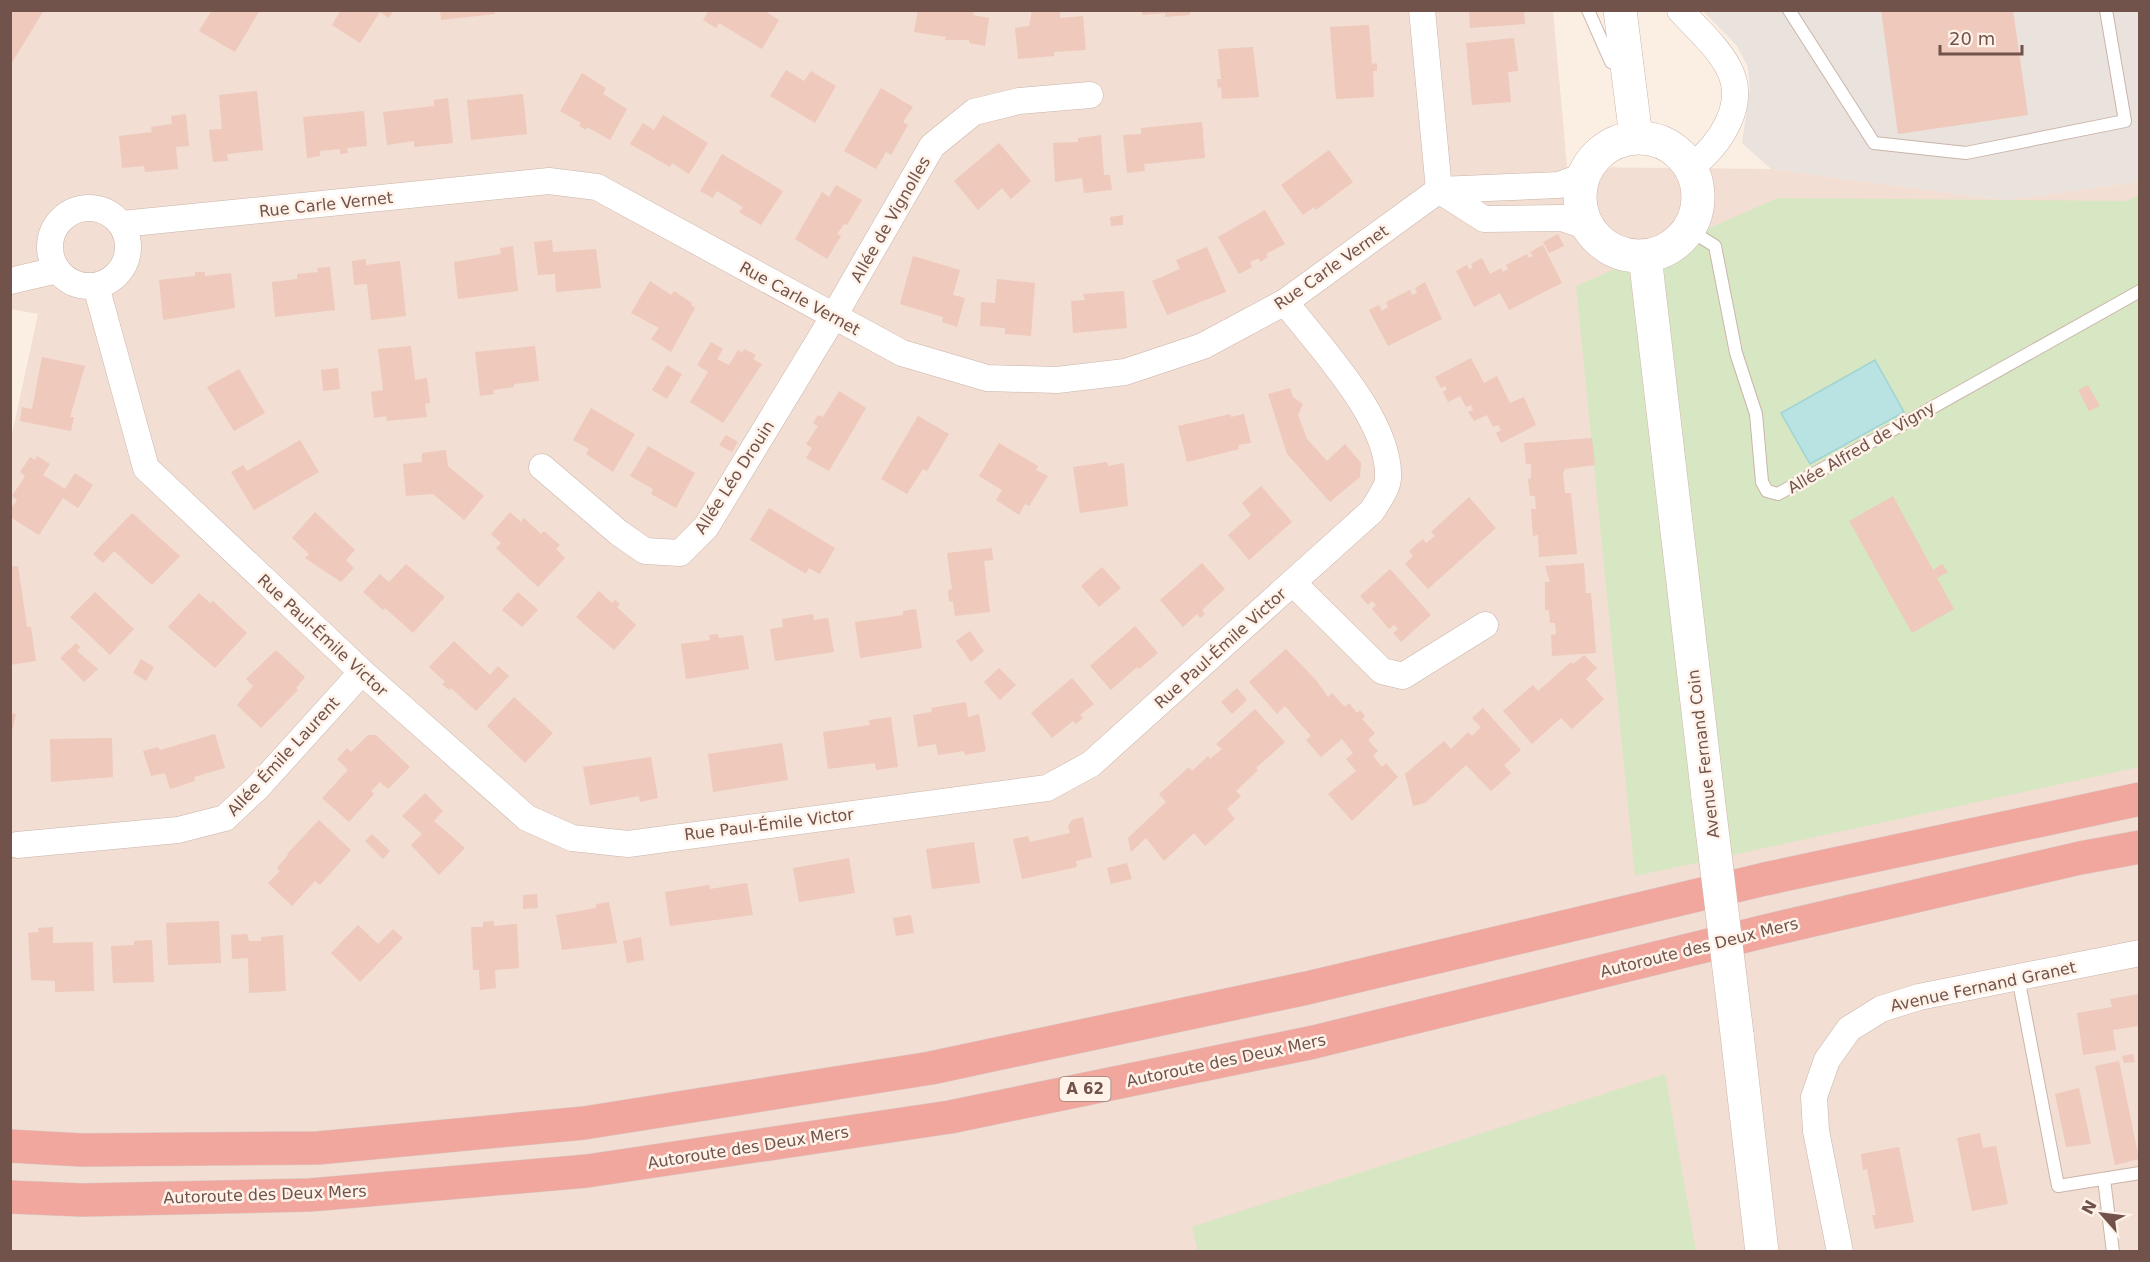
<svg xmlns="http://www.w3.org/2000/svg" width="2150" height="1262" font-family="'DejaVu Sans',sans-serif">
	<rect width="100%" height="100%" fill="#fbeee3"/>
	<path fill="#f2ded2" d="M 10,11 L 1553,11 L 1567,167 L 1771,169 L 2004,200 L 2139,182 L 2139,1251 L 11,1251 L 10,444 L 38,314 L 11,309 Z"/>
	<path fill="#eae2dd" d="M 1703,11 L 2139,11 L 2139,182 L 2004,200 L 1771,169 L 1742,143 L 1750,89 L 1748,67 L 1737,46 Z"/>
	<path fill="#d7e7c3" d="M 2139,194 L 2139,767 L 1635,876 L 1576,286 L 1778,198 L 2127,201 Z
		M 1665,1074 L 1696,1251 L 1198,1251 L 1192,1227 Z"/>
	<path fill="#b9e2e2" stroke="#a0d3d4" stroke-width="1.5" d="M 1875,360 L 1904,412 L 1810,464 L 1781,413 Z"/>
	<path fill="#eec9bc" d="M 10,10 L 44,10 L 10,66 Z
		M 212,10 L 260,10 L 235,52 L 199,31 Z
		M 341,10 L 394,10 L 389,18 L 380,12 L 360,43 L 332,25 Z
		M 440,10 L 495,10 L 495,14 L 441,20 Z
		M 709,10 L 763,10 L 779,20 L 762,49 L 719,23 L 716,28 L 703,20 Z
		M 918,10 L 974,10 L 973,15 L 989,18 L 985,46 L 969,43 L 969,40 L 945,40 L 946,37 L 914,32 Z
		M 1032,10 L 1060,10 L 1060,18 L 1083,16 L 1086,50 L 1054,52 L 1054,56 L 1018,59 L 1015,28 L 1029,26 Z
		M 1142,10 L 1190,10 L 1190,15 L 1165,17 L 1165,13 L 1142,15 Z
		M 1469,10 L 1524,10 L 1525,24 L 1470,28 Z
		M 1881,10 L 2013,10 L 2028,115 L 1898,134 Z
		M 1369,25 L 1372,64 L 1377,63 L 1377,71 L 1373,71 L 1374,97 L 1336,99 L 1330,27 Z
		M 1514,38 L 1518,71 L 1508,72 L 1511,102 L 1472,105 L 1466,43 Z
		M 1253,47 L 1259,97 L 1222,99 L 1221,87 L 1218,88 L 1217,79 L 1221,79 L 1218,49 Z
		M 786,70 L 804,81 L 811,71 L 836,86 L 815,123 L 770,96 Z
		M 582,73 L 606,88 L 603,94 L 627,109 L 610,140 L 587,127 L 586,130 L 579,126 L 581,123 L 560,111 Z
		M 881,88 L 913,107 L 903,122 L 908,125 L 891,155 L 886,152 L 876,169 L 844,151 Z
		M 257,91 L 263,150 L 227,154 L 228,161 L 213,162 L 209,130 L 222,129 L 219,95 Z
		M 523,94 L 527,134 L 471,140 L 467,100 Z
		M 448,98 L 453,143 L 414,147 L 414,141 L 387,145 L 383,112 L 434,106 L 434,100 Z
		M 364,111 L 367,146 L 347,148 L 348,153 L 340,154 L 340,149 L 320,151 L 320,156 L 307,158 L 303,117 Z
		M 186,114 L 189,146 L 176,147 L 178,169 L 145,172 L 144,166 L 122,168 L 119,136 L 152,132 L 151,127 L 172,124 L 171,116 Z
		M 663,115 L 708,143 L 689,174 L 672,163 L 670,167 L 630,144 L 643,123 L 654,130 Z
		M 1202,122 L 1205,158 L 1144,164 L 1145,171 L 1127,173 L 1123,135 L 1141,134 L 1141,128 Z
		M 1101,135 L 1104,175 L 1110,175 L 1112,190 L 1084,193 L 1082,178 L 1055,182 L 1053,143 L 1078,142 L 1078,138 Z
		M 999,143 L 1031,181 L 1011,199 L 1002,188 L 978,210 L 954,181 Z
		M 1329,150 L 1353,182 L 1316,210 L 1314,207 L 1303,215 L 1281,185 Z
		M 722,154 L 783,191 L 761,225 L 739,212 L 743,207 L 717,191 L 713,198 L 700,191 Z
		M 836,185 L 862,200 L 847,225 L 844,224 L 837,234 L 841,236 L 827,259 L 795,239 L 822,192 L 829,197 Z
		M 1265,210 L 1285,244 L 1266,254 L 1268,257 L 1260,262 L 1259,258 L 1250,262 L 1252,267 L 1239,274 L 1218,237 Z
		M 1123,215 L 1123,225 L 1111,226 L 1110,217 Z
		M 1558,234 L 1564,246 L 1549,253 L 1543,242 Z
		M 552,240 L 553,252 L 596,249 L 601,288 L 556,292 L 555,274 L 538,275 L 534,242 Z
		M 1543,245 L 1562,283 L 1509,310 L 1500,293 L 1474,307 L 1456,271 L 1467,265 L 1469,269 L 1473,268 L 1471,264 L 1482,258 L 1490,274 L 1501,268 L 1503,272 L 1508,269 L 1506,265 L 1527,254 L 1529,258 L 1533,256 L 1530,252 Z
		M 513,246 L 518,291 L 458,299 L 454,262 L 501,254 L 500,248 Z
		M 1207,247 L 1226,292 L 1167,315 L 1152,281 L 1180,269 L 1176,260 Z
		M 913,256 L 960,270 L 953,295 L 965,298 L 957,327 L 942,322 L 943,317 L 900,304 Z
		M 366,259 L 366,265 L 400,261 L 406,316 L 371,320 L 367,284 L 354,285 L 352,261 Z
		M 330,267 L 335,310 L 275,317 L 272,282 L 297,279 L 297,274 L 318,272 L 317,268 Z
		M 195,272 L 205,272 L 205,276 L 231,273 L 235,308 L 163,320 L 159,280 L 195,276 Z
		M 997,279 L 1035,283 L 1031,336 L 1005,334 L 1005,328 L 980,326 L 981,302 L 995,303 Z
		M 650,281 L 671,295 L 674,291 L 692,303 L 691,305 L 695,308 L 671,352 L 651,339 L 659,328 L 631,313 Z
		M 1425,282 L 1442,319 L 1388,346 L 1369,310 L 1379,305 L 1382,311 L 1388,307 L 1386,302 L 1410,290 L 1412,295 L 1417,293 L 1415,288 Z
		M 1124,291 L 1127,328 L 1073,333 L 1071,301 L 1085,300 L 1083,294 Z
		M 711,342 L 723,349 L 717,359 L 729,365 L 738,350 L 742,353 L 744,349 L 756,355 L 753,359 L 762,364 L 723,423 L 690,402 L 708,372 L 697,365 Z
		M 411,346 L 415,380 L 427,378 L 430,403 L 425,404 L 427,417 L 387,421 L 386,416 L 374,418 L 371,392 L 383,390 L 378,349 Z
		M 535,346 L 539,381 L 514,384 L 514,387 L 493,390 L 494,394 L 480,396 L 475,352 Z
		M 42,357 L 85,366 L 70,417 L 74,417 L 71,431 L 20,421 L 22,407 L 32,409 Z
		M 1471,358 L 1484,383 L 1497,376 L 1510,403 L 1524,397 L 1536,425 L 1501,443 L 1496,433 L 1501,430 L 1498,425 L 1493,427 L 1487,415 L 1474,421 L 1468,412 L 1473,410 L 1471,405 L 1466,407 L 1460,396 L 1448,402 L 1443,392 L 1447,389 L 1445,386 L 1441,388 L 1435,377 Z
		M 667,365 L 682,374 L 667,399 L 652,390 Z
		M 338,368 L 340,389 L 323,391 L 321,370 Z
		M 239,369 L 265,413 L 234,431 L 207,387 Z
		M 2088,385 L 2100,406 L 2089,411 L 2078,390 Z
		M 1290,388 L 1293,397 L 1303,404 L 1298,415 L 1307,439 L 1327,461 L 1345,444 L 1361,463 L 1360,477 L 1330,502 L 1287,454 L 1268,394 Z
		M 839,391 L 866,408 L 829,471 L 806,458 L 812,448 L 806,444 L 818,426 L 813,423 L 818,415 L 823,417 Z
		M 591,408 L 635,434 L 613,472 L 586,454 L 589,449 L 573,440 Z
		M 1230,414 L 1231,417 L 1244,414 L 1251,443 L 1238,445 L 1239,449 L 1187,462 L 1178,426 Z
		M 918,416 L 949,434 L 927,471 L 923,469 L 907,494 L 881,479 Z
		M 726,435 L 738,442 L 732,452 L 719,445 Z
		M 1592,438 L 1595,465 L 1565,469 L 1563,473 L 1565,493 L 1571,493 L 1577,554 L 1539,557 L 1538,535 L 1533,536 L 1531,509 L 1536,509 L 1535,496 L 1530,496 L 1528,479 L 1531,478 L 1531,464 L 1526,464 L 1524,443 Z
		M 300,440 L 319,472 L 254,510 L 231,472 L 243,465 L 247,471 Z
		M 999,443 L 1038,466 L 1036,470 L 1048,476 L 1029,506 L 1025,504 L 1019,515 L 996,500 L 1002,490 L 979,476 Z
		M 648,446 L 695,473 L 676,508 L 651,494 L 653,489 L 630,476 Z
		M 446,450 L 448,466 L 484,496 L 464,520 L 433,494 L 406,496 L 403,464 L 422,462 L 422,453 Z
		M 37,456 L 50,464 L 43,475 L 65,489 L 75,473 L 93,485 L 78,508 L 63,498 L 39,535 L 10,517 L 10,510 L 17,500 L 12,496 L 25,476 L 20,472 L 30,457 L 35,460 Z
		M 1107,462 L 1108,466 L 1124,463 L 1128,506 L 1080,513 L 1073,467 Z
		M 1261,486 L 1292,522 L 1249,560 L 1228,535 L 1251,515 L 1242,503 Z
		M 1893,496 L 1933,570 L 1942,564 L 1948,572 L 1937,578 L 1954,609 L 1912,633 L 1849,521 Z
		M 1469,497 L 1496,528 L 1428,589 L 1405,564 L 1413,556 L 1409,551 L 1423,539 L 1426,543 L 1435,536 L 1431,532 Z
		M 769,508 L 835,548 L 820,574 L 809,568 L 806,574 L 750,540 Z
		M 315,512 L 355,550 L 346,560 L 354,568 L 341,582 L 305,558 L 309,554 L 292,538 Z
		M 510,512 L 521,522 L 524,518 L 541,534 L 544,531 L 560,545 L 556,549 L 565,558 L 538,587 L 496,548 L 501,543 L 491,534 Z
		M 132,513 L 180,556 L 152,585 L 114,551 L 103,563 L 93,554 Z
		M 992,548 L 993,560 L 984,561 L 990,612 L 955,616 L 953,601 L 949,602 L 948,590 L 952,589 L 947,553 Z
		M 1202,563 L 1225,589 L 1202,610 L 1205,614 L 1200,618 L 1197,614 L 1183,627 L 1160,600 Z
		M 1584,563 L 1586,593 L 1591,593 L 1596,653 L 1552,656 L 1551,635 L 1556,634 L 1555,623 L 1550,623 L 1549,610 L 1545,610 L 1545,582 L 1550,582 L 1545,566 Z
		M 406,564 L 445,597 L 413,633 L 385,608 L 383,610 L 363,592 L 380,574 L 389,582 Z
		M 18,566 L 27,627 L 31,627 L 36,661 L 10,665 L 10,567 Z
		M 1102,567 L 1121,588 L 1099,607 L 1081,586 Z
		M 1390,569 L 1431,615 L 1401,642 L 1393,633 L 1398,629 L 1394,625 L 1389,629 L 1372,609 L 1376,605 L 1372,601 L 1368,605 L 1360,596 Z
		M 599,591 L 612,603 L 615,600 L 620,604 L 617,607 L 636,625 L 614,650 L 576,617 Z
		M 95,592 L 134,629 L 110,655 L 70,617 Z
		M 518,592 L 538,610 L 522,627 L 502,610 Z
		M 199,593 L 210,603 L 213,601 L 247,633 L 215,668 L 168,627 Z
		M 916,609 L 922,648 L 860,658 L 855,622 L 903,615 L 903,611 Z
		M 813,614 L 814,620 L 828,618 L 834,652 L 775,661 L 770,629 L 783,627 L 782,619 Z
		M 1135,626 L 1158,653 L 1139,669 L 1137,667 L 1111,690 L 1090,666 Z
		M 970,631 L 984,651 L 971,662 L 956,641 Z
		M 718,634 L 719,638 L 743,635 L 749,669 L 686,679 L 681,644 L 710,640 L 709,635 Z
		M 454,641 L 490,675 L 498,666 L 509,676 L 476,711 L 451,688 L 449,690 L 442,684 L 445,682 L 429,667 Z
		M 76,643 L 80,647 L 77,651 L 98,669 L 84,682 L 60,658 Z
		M 1286,649 L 1316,680 L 1328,697 L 1332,693 L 1345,707 L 1349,703 L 1357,713 L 1360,710 L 1365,716 L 1362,719 L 1375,733 L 1368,740 L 1378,751 L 1373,756 L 1382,767 L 1386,763 L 1398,777 L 1352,821 L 1328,794 L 1356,771 L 1346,759 L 1353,753 L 1342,739 L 1321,757 L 1306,740 L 1311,736 L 1285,706 L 1277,714 L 1249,682 Z
		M 276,650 L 305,677 L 296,688 L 298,690 L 261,728 L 237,705 L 253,686 L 246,679 Z
		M 1584,655 L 1597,668 L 1586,679 L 1604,699 L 1572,729 L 1561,718 L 1532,744 L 1503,711 L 1533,685 L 1538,691 L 1571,662 L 1573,664 Z
		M 141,659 L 154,667 L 146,681 L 133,673 Z
		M 999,668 L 1016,685 L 1000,700 L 984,682 Z
		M 1072,678 L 1094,704 L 1080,715 L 1083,718 L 1076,724 L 1073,721 L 1052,738 L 1031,713 Z
		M 1237,688 L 1247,700 L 1232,714 L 1221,702 Z
		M 514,697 L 553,733 L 525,763 L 487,726 Z
		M 966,702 L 968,717 L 979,714 L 986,751 L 965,755 L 964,751 L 938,755 L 936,744 L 918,747 L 913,715 L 932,712 L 931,708 Z
		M 1483,708 L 1521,750 L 1504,765 L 1511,773 L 1491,791 L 1466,765 L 1425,803 L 1413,806 L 1405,774 L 1444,741 L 1451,749 L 1468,732 L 1472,736 L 1481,727 L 1472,718 Z
		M 1255,709 L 1285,742 L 1256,768 L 1258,770 L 1236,791 L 1241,796 L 1227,809 L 1235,819 L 1205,846 L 1194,833 L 1164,861 L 1146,838 L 1131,852 L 1128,838 L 1166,802 L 1159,794 L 1189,767 L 1192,771 L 1208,756 L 1210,759 L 1222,749 L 1216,744 Z
		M 10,713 L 16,714 L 11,735 L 10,735 Z
		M 891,717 L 898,767 L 876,770 L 875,763 L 828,769 L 823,732 L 870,725 L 869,720 Z
		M 215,734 L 225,768 L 194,777 L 195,781 L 170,789 L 165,773 L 151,776 L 143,751 L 158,747 L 160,750 Z
		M 368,735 L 376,735 L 410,767 L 388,789 L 380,782 L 371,791 L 374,794 L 349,822 L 322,798 L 348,770 L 337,759 L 347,748 L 351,752 Z
		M 112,738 L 113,777 L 51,782 L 50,739 Z
		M 782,743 L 788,780 L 713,792 L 708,754 Z
		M 651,757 L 658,798 L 640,802 L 639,796 L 590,805 L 583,767 Z
		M 425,793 L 443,811 L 434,821 L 465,848 L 439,875 L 411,845 L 422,834 L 402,816 Z
		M 1083,817 L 1092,857 L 1076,861 L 1077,867 L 1022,879 L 1013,839 L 1028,836 L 1030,842 L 1070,833 L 1068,826 L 1072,820 Z
		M 319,820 L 351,850 L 320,885 L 315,881 L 292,906 L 268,883 L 280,871 L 277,868 L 288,855 L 287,854 Z
		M 372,834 L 390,851 L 383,859 L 365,841 Z
		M 974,842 L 980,883 L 932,889 L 926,849 Z
		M 849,858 L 855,893 L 799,902 L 793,868 Z
		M 1127,863 L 1132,879 L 1111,884 L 1107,868 Z
		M 747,883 L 753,915 L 670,926 L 665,892 L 709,885 L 710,889 Z
		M 537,894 L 538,908 L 523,909 L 523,895 Z
		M 609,902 L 617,943 L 562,950 L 556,915 L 596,908 L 596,904 Z
		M 911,915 L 914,933 L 896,936 L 893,918 Z
		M 219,921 L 221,963 L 168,965 L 166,923 Z
		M 494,921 L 494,926 L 517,924 L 519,968 L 495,970 L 496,988 L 480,990 L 479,970 L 473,970 L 471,927 L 483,927 L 483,922 Z
		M 358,925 L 378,944 L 393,929 L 403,938 L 360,982 L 331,953 Z
		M 53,927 L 53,943 L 93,942 L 94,991 L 55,992 L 55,981 L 31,980 L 28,933 L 39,932 L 38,928 Z
		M 247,934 L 249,941 L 261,941 L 261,937 L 283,935 L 286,991 L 249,993 L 248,958 L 232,959 L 231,935 Z
		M 641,937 L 644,960 L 627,963 L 623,941 Z
		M 152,940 L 154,982 L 113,983 L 111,946 L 134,945 L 134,941 Z
		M 2139,994 L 2139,1026 L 2113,1030 L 2116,1050 L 2083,1055 L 2077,1013 L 2112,1007 L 2110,999 Z
		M 2133,1054 L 2135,1062 L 2124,1063 L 2122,1056 Z
		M 2119,1061 L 2139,1159 L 2115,1165 L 2095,1066 Z
		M 2079,1088 L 2091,1144 L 2066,1147 L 2055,1094 Z
		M 1980,1133 L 1983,1148 L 1996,1146 L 2008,1204 L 1972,1211 L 1957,1138 Z
		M 1899,1147 L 1914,1222 L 1875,1229 L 1872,1215 L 1876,1215 L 1867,1169 L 1863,1170 L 1861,1154 Z"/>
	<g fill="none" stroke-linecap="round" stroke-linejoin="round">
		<g stroke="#cbb4aa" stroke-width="14">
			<path id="service" d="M 1588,10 L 1611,62 L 1622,67
				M 1789,10 L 1874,143 L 1966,153 L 2125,121 L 2106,10
				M 1688,229 L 1715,246 L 1736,353 L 1756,414 L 1762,482 L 1767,491 L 1778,494 L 2140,291
				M 2018,977 L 2058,1186 L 2140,1173
				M 2104,1179 L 2113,1252"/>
		</g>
		<g stroke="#cbb4aa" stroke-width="27">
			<path id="minor" d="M 1422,10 L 1439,190
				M 1680,10 C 1696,28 1717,46 1728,67 C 1749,104 1719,146 1691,167
				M 1439,190 L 1484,219 L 1562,218 L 1588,227
				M50 247a39 39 0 1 1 78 0a39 39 0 1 1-78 0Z
				M 122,224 L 549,181 L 597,187 L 902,353 L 987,378 L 1057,380 L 1125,372 L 1203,346 L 1285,302 L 1439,190 L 1559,185 L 1584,176
				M 10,281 L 57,270
				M 96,286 L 146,468 L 362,672 L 527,818 L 572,838 L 628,844 L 1047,788 L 1091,764 L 1372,511 C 1377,502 1388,488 1388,478 C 1391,421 1319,346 1285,302
				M 542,467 L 619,533 L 645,551 L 680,553 L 706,527 L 834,316 L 932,146 L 974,112 L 1019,101 L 1090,95
				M 1293,583 L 1382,671 L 1403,676 L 1485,625
				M 17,845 L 178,830 L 225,818 L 258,787 L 362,672
				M 1840,1252 L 1816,1131 L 1814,1097 L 1827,1060 L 1849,1029 L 1881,1009 L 1919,997 L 2140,953"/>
		</g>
		<g stroke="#d0b5ab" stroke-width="34">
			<path id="secondary" d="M 1620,10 L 1636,137
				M1580 197a59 59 0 1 1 118 0a59 59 0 1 1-118 0Z
				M 1645,256 L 1708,797
				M 1737,1034 L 1762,1252"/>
		</g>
		<g stroke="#d7cfcd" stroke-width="34">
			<path id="motorway" d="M 10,1146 L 82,1150 L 318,1148 L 584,1123 L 931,1068 L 1307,988 L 1765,879 L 2140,799
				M 10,1197 L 82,1200 L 310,1195 L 587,1171 L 950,1117 L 1314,1042 L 1774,929 L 2080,858 L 2140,847"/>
		</g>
		<use href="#service" stroke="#fff" stroke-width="12"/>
		<use href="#minor" stroke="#fff" stroke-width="26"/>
		<use href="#secondary" stroke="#fff" stroke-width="33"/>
		<use href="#motorway" stroke="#f1a79d" stroke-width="33"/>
		<g stroke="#d0b5ab" stroke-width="34" stroke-linecap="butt">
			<path id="secondary-bridge" d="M 1708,797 L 1737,1034"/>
		</g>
		<use href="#secondary-bridge" stroke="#fff" stroke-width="33"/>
	</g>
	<g text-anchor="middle" stroke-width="5" stroke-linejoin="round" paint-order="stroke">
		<rect fill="#fef2e9" stroke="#9b837a" stroke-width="1.5" x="1059.5" y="1077" width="51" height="24" rx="4.5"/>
		<g font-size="15" font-weight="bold" fill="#71534b">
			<text x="1085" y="1094">A 62</text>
		</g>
		<g font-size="16" fill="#71534b" stroke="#fef2e9">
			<text transform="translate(326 204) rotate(-6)" y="6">Rue Carle Vernet</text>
			<text transform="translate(890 219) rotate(-60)" y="6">Allée de Vignolles</text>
			<text transform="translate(1331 267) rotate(-35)" y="6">Rue Carle Vernet</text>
			<text transform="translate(800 298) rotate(29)" y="6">Rue Carle Vernet</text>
			<text transform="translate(1861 447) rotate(-30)" y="6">Allée Alfred de Vigny</text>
			<text transform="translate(734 477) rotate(-57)" y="6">Allée Léo Drouin</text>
			<text transform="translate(323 635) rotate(43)" y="6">Rue Paul-Émile Victor</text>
			<text transform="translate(1220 648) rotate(-42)" y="6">Rue Paul-Émile Victor</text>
			<text transform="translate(1703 754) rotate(-97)" y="6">Avenue Fernand Coin</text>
			<text transform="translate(283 756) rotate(-47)" y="6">Allée Émile Laurent</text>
			<text transform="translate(769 824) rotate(-7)" y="6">Rue Paul-Émile Victor</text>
			<text transform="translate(1699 947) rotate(-14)" y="6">Autoroute des Deux Mers</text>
			<text transform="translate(1983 986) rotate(-12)" y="6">Avenue Fernand Granet</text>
			<text transform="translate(1226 1060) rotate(-12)" y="6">Autoroute des Deux Mers</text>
			<text transform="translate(748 1147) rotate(-9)" y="6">Autoroute des Deux Mers</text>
			<text transform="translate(265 1194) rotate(-2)" y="6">Autoroute des Deux Mers</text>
		</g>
	</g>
	<rect width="2150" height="1262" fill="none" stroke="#71534b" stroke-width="24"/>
	<g transform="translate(2102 1214) rotate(298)" stroke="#fef2e9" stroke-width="4.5" paint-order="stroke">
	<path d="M0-4.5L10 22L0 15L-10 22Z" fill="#71534b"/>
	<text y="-9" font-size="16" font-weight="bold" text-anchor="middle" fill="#71534b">N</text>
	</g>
	<path d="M1940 45v9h82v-9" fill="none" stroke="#71534b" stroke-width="3"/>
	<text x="1949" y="45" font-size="18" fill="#71534b" stroke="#fef2e9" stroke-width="4.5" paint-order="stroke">20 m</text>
</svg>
